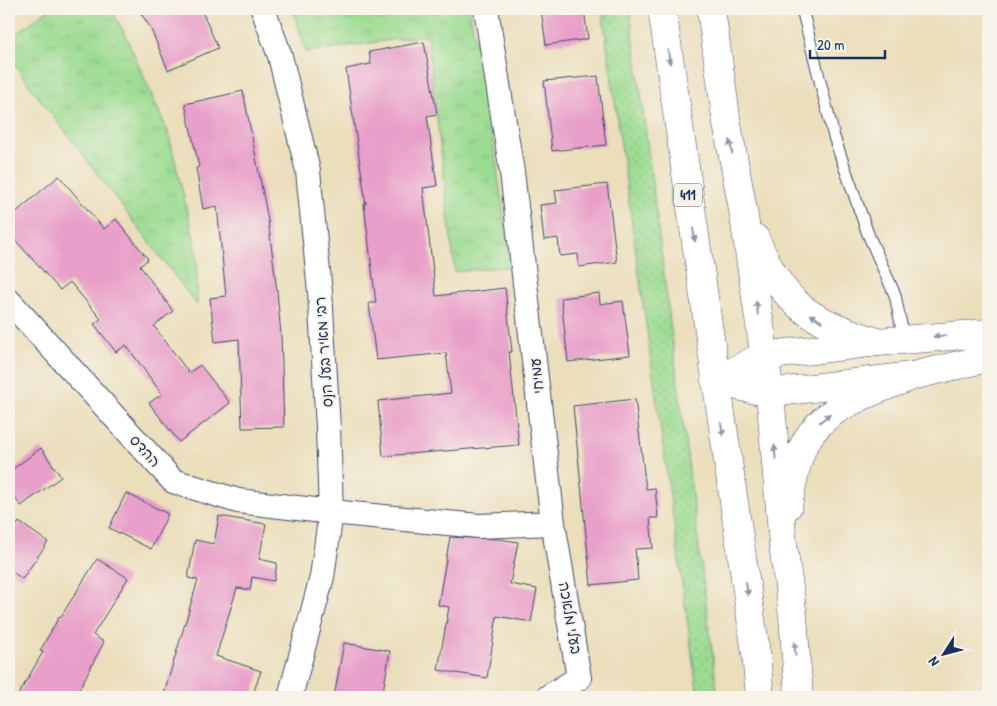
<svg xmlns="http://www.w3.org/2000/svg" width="997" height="706" font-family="'Patrick Hand','Playpen Sans Hebrew',sans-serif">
	<defs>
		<pattern id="grass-dots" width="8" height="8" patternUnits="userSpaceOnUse" patternTransform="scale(1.25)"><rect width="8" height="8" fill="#9cdc92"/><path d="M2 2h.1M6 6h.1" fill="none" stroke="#86bd80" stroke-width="1.8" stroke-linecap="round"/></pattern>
		<pattern id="park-tufts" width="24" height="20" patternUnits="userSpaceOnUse" patternTransform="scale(1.25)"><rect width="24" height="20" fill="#9cdc92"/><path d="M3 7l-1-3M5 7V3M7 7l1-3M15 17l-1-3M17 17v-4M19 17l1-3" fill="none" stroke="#86bd80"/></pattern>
	</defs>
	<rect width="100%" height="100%" fill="#f7f3e8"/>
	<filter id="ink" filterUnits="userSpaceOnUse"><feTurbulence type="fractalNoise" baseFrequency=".02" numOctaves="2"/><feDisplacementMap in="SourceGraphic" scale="10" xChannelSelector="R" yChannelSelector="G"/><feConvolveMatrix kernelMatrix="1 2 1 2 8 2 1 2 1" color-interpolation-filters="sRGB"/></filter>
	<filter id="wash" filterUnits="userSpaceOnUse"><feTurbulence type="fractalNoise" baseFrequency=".0096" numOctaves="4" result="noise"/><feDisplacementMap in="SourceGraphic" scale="20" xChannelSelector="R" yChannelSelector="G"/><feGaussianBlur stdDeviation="1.12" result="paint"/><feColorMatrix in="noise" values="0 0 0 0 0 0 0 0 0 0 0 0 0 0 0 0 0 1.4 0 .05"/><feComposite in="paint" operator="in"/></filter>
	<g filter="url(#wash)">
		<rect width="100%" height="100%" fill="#ebdebb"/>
		<path fill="url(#grass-dots)" stroke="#5c8678" d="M 602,9 L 630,9 L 718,697 L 698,697 Z"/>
		<path fill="url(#park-tufts)" stroke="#5c8678" d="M 49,9 L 111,9 L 125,34 L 168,132 L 197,251 L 197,305 L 9,58 L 9,39 Z
			M 293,9 L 469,9 L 488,107 L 511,266 L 455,272 L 427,35 L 306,52 Z"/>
		<g id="blocks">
			<path fill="#e89fc9" d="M 138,9 L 201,9 L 218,48 L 168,70 L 150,27 Z
				M 541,9 L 584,9 L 588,39 L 546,45 Z
				M 424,42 L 437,114 L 427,116 L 437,186 L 423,188 L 436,296 L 505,288 L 512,352 L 509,352 L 519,445 L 383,456 L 378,401 L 451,393 L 446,353 L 376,360 L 369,303 L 376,303 L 364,204 L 366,204 L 346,69 L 371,64 L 369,52 Z
				M 598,76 L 606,145 L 552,151 L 544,81 Z
				M 243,91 L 268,220 L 277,291 L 281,335 L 284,427 L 242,428 L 239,339 L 215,342 L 210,298 L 226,296 L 217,206 L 203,209 L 196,168 L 199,167 L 185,104 Z
				M 59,176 L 104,229 L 116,219 L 148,259 L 140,266 L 173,311 L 154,326 L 189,373 L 200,365 L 230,403 L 179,442 L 149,403 L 162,394 L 126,345 L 116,352 L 94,324 L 101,319 L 70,282 L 60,290 L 9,233 L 9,218 Z
				M 607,184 L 617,262 L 579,267 L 578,254 L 560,256 L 558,238 L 544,240 L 540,205 L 557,203 L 555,190 Z
				M 599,293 L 600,304 L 623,301 L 630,355 L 568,362 L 561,298 Z
				M 635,399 L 646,489 L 655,488 L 658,518 L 650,518 L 653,548 L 635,549 L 638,580 L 591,585 L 573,406 Z
				M 41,448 L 61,477 L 21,506 L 9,490 L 9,472 Z
				M 126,493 L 168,514 L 151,549 L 109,528 Z
				M 219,516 L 266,524 L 259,559 L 277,563 L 274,581 L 252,577 L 250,590 L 237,588 L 216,656 L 261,671 L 252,697 L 163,697 L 198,580 L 188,578 L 195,540 L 214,544 Z
				M 19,522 L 48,542 L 22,579 L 9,569 L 9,536 Z
				M 450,537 L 499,539 L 518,542 L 510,584 L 537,589 L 531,622 L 497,616 L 487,678 L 438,670 L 449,607 L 438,605 Z
				M 97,559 L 128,578 L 93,635 L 104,642 L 75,697 L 17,697 L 43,652 L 40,651 L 59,617 L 60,618 Z
				M 344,643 L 390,651 L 382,697 L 334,697 Z"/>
		</g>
	</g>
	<g filter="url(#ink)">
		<use href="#blocks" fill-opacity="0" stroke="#3a496c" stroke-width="1"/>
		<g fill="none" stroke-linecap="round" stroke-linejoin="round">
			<g stroke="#3a496c" stroke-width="13">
				<path id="service" d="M 802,9 L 834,137 L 868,234 L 895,295 L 904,339"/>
			</g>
			<g stroke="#3a496c" stroke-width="26">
				<path id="minor" d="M 263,9 L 280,56 L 308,171 L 320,292 L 328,428 L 331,512 L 322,577 L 290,697
					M 9,301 L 173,481 L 238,501 L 331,512 L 479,526 L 553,523 L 512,172 L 486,9
					M 548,697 L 579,678 L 553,523"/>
			</g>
			<g stroke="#3a496c" stroke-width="29">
				<path id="secondary" d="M 715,381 L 763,356 L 877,342 L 988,333
					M 715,381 L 770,393 L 912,376 L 988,358"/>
			</g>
			<g stroke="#3a496c" stroke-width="29">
				<path id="primary" d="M 662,9 L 756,653 L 760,697
					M 711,9 L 727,124 L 743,210 L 770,393 L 783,545 L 793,616 L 799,697
					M 755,238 C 786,308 807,319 877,342
					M 788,506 C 791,490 794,473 799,457 C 815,407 869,394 912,376"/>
			</g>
			<use href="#service" stroke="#fff" stroke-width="11"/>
			<use href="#minor" stroke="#fff" stroke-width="24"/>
			<use href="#secondary" stroke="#fff" stroke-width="28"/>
			<use href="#primary" stroke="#fff" stroke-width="28"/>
		</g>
		<defs><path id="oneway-solid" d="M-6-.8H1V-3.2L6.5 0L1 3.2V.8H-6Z" transform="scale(1.25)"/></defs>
		<g fill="#8d97ae">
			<use href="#oneway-solid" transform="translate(669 57) rotate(82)"/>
			<use href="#oneway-solid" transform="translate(731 147) rotate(-101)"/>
			<use href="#oneway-solid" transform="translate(694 235) rotate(82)"/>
			<use href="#oneway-solid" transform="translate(757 308) rotate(-98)"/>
			<use href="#oneway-solid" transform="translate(816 318) rotate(-147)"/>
			<use href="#oneway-solid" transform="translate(940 336) rotate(175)"/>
			<use href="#oneway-solid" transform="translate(825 418) rotate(-40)"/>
			<use href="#oneway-solid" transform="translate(722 429) rotate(81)"/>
			<use href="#oneway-solid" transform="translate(775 452) rotate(-95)"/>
			<use href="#oneway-solid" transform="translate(747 589) rotate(81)"/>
			<use href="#oneway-solid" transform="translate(795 649) rotate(-94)"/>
		</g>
	</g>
	<g text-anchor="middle" stroke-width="4" stroke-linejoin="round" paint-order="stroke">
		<rect fill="#f7f3e8" stroke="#5d6a87" stroke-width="1" x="674" y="183.5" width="28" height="23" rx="4"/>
		<g font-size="14" font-weight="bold" fill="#1b2f5e">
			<text x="688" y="200">411</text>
		</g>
		<g font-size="15" fill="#1b2f5e" stroke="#f7f3e8">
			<text transform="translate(324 352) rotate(-94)" y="5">רבי מאיר בעל הנס</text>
			<text transform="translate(537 376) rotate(-96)" y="5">עמיחי</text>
			<text transform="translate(145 451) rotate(48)" y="5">ההדס</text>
			<text transform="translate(570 618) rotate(80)" y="5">בעלי מלאכה</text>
		</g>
	</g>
	<rect width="997" height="706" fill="none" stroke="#f7f3e8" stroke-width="30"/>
	<g transform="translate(944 654) rotate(234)" stroke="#f7f3e8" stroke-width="4" paint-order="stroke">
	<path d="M0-4L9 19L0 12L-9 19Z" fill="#1b2f5e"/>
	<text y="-8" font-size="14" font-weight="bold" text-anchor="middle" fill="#1b2f5e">N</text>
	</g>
	<path d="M810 50v8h75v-8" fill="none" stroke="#1b2f5e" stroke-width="2.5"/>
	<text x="817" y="50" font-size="15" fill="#1b2f5e" stroke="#f7f3e8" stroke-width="4" paint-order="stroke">20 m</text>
</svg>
